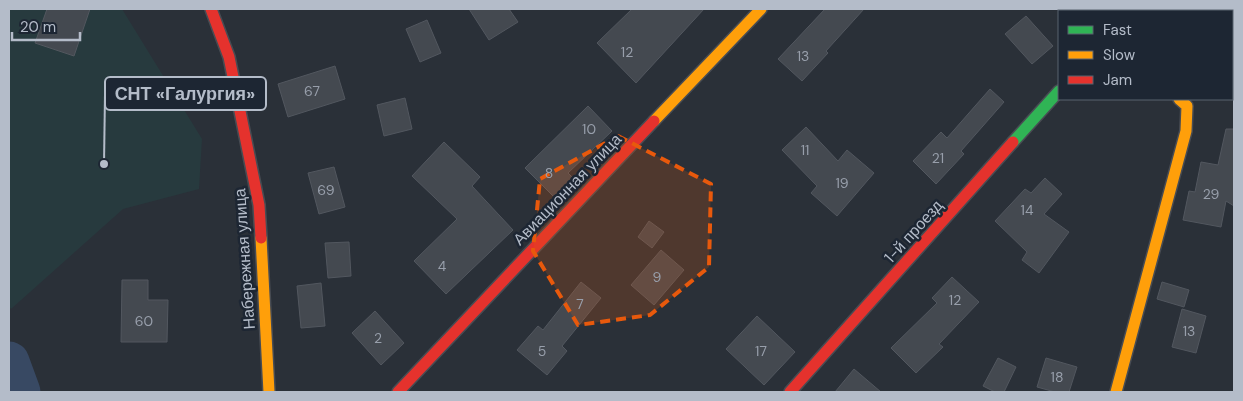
<svg xmlns="http://www.w3.org/2000/svg" width="1243" height="401" font-family="'DM Sans',sans-serif">
	<rect width="100%" height="100%" fill="#2a3038"/>
	<path fill="#273a3e" d="M 9,9 L 122,9 L 202,139 L 199,189 L 123,209 L 11,309 L 9,306 Z"/>
	<g fill="none" stroke-linecap="round" stroke-linejoin="round">
		<path stroke="#384963" stroke-width="41" d="M 9,362 L 20,392"/>
	</g>
	<path fill="#444950" stroke="#52575f" d="M 47,9 L 90,9 L 74,56 L 35,43 Z
		M 469,9 L 509,9 L 518,22 L 489,40 Z
		M 632,9 L 704,9 L 636,83 L 597,43 Z
		M 825,9 L 864,9 L 826,51 L 828,53 L 802,81 L 778,59 Z
		M 1026,16 L 1053,46 L 1032,64 L 1005,34 Z
		M 427,20 L 441,53 L 420,62 L 406,29 Z
		M 335,66 L 345,99 L 288,117 L 278,84 Z
		M 990,89 L 1004,102 L 961,151 L 964,154 L 936,184 L 913,161 L 941,132 L 947,138 Z
		M 405,98 L 412,129 L 384,136 L 377,105 Z
		M 588,106 L 612,131 L 568,173 L 573,178 L 554,197 L 525,168 Z
		M 806,127 L 838,161 L 847,150 L 874,173 L 837,216 L 811,193 L 817,186 L 782,150 Z
		M 1226,129 L 1234,129 L 1234,206 L 1226,201 L 1221,227 L 1183,220 L 1189,191 L 1195,192 L 1201,162 L 1218,165 Z
		M 444,142 L 480,177 L 472,186 L 513,230 L 446,294 L 414,261 L 457,219 L 412,176 Z
		M 334,167 L 345,207 L 319,214 L 308,173 Z
		M 1045,178 L 1062,194 L 1044,214 L 1069,232 L 1039,273 L 1022,260 L 1027,252 L 995,221 L 1025,189 L 1031,193 Z
		M 649,221 L 664,232 L 652,248 L 638,237 Z
		M 349,242 L 351,276 L 328,278 L 325,243 Z
		M 661,250 L 684,270 L 654,305 L 631,285 Z
		M 952,277 L 979,302 L 939,344 L 943,347 L 916,373 L 891,348 L 937,303 L 932,298 Z
		M 122,280 L 148,280 L 148,300 L 168,300 L 167,342 L 121,342 Z
		M 581,282 L 601,298 L 562,346 L 567,351 L 547,375 L 517,350 L 538,326 L 543,330 Z
		M 1162,282 L 1189,290 L 1184,307 L 1157,299 Z
		M 321,283 L 325,326 L 301,328 L 297,286 Z
		M 1182,309 L 1206,316 L 1196,353 L 1172,347 Z
		M 375,311 L 404,343 L 381,365 L 352,333 Z
		M 757,316 L 795,352 L 764,385 L 726,349 Z
		M 998,358 L 1016,367 L 1004,392 L 995,392 L 983,386 Z
		M 1046,358 L 1077,367 L 1069,392 L 1055,392 L 1037,387 Z
		M 854,369 L 881,392 L 835,392 Z"/>
	<g fill="none" stroke-linecap="round" stroke-linejoin="round">
		<g stroke="#484c53" stroke-width="14">
			<path id="fast" d="M 1013,142 L 1059,91"/>
		</g>
		<g stroke="#484c53" stroke-width="14">
			<path id="slow" d="M 654,121 L 761,9
				M 261,238 L 269,392
				M 1116,392 L 1186,131 L 1187,106 L 1179,99"/>
		</g>
		<g stroke="#484c53" stroke-width="14">
			<path id="jam" d="M 211,9 L 229,57 L 259,205 L 261,238
				M 398,392 L 654,121
				M 790,392 L 1013,142"/>
		</g>
		<use href="#fast" stroke="#30b455" stroke-width="11"/>
		<use href="#slow" stroke="#ff9f0a" stroke-width="11"/>
		<use href="#jam" stroke="#e5322d" stroke-width="11"/>
	</g>
	<path fill="#e8590c" fill-opacity="0.2" stroke="#e8590c" stroke-width="4" stroke-dasharray="10 6" stroke-linejoin="round" d="M 618,136 L 711,184 L 709,267 L 650,315 L 578,325 L 533,251 L 540,179 Z"/>
	<g text-anchor="middle" stroke-width="5" stroke-linejoin="round" paint-order="stroke">
		<g font-size="14" fill="#989fab">
			<text x="627" y="57">12</text>
			<text x="803" y="61">13</text>
			<text x="312" y="96">67</text>
			<text x="589" y="134">10</text>
			<text x="805" y="155">11</text>
			<text x="938" y="163">21</text>
			<text x="549" y="178">8</text>
			<text x="842" y="188">19</text>
			<text x="326" y="195">69</text>
			<text x="1211" y="199">29</text>
			<text x="1027" y="215">14</text>
			<text x="442" y="271">4</text>
			<text x="657" y="282">9</text>
			<text x="955" y="305">12</text>
			<text x="580" y="309">7</text>
			<text x="144" y="326">60</text>
			<text x="1189" y="336">13</text>
			<text x="378" y="343">2</text>
			<text x="542" y="356">5</text>
			<text x="761" y="356">17</text>
			<text x="1057" y="382">18</text>
		</g>
		<g font-size="16" fill="#b4bcc9" stroke="#1d2633">
			<text transform="translate(567 189) rotate(-46)" y="6">Авиационная улица</text>
			<text transform="translate(913 231) rotate(-48)" y="6">1-й проезд</text>
			<text transform="translate(244 259) rotate(-94)" y="6">Набережная улица</text>
		</g>
	</g>
	<path fill="none" stroke="#b4bcc9" stroke-width="2" d="M104 164L105 94"/>
	<circle fill="#b4bcc9" stroke="#1d2633" stroke-width="2" cx="104" cy="164" r="5"/>
	<rect fill="#1d2633" stroke="#b4bcc9" stroke-width="2" x="105" y="77" width="161" height="33" rx="5"/>
	<g font-size="18" text-anchor="middle" font-weight="bold" fill="#b4bcc9">
		<text x="185" y="100">СНТ «Галургия»</text>
	</g>
	<rect width="1243" height="401" fill="none" stroke="#b4bcc9" stroke-width="20"/>
	<rect x="1058" y="10" width="175" height="90" fill="#1d2633" stroke="#59626f"/>
	<rect x="1068" y="26" width="25" height="8" fill="#30b455" stroke="#59626f"/>
	<text x="1103" y="35" font-size="15" fill="#b4bcc9">Fast</text>
	<rect x="1068" y="51" width="25" height="8" fill="#ff9f0a" stroke="#59626f"/>
	<text x="1103" y="60" font-size="15" fill="#b4bcc9">Slow</text>
	<rect x="1068" y="76" width="25" height="8" fill="#e5322d" stroke="#59626f"/>
	<text x="1103" y="85" font-size="15" fill="#b4bcc9">Jam</text>
	<path d="M12 32v8h68v-8" fill="none" stroke="#b4bcc9" stroke-width="2.5"/>
	<text x="20" y="32" font-size="15" fill="#b4bcc9" stroke="#1d2633" stroke-width="4" paint-order="stroke">20 m</text>
</svg>
